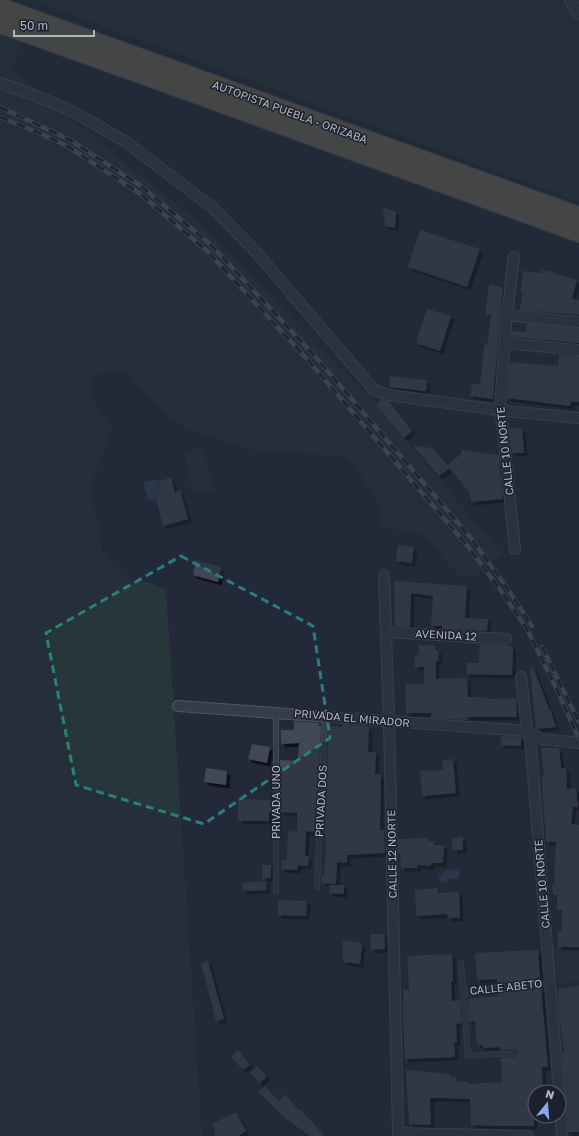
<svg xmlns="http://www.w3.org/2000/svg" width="579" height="1136" font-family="'Golos Text',sans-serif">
	<defs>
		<filter id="shadow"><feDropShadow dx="3.5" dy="3.5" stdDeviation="0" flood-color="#0009"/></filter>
	</defs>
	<rect width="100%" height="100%" fill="#232938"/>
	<path fill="#26363a" d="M 32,0 L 579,0 L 579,202 L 46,5 Z
		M 0,31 L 21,39 L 12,71 L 196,220 L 376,405 L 502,554 L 476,576 L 460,576 L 421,534 L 383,527 L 376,498 L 348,457 L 254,450 L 189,431 L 160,409 L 126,371 L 109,369 L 92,379 L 91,396 L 112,427 L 91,486 L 102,550 L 120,573 L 166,589 L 202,1136 L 0,1136 Z
		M 203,447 L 215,489 L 193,495 L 184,451 Z
		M 555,947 L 579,947 L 579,982 L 558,984 Z"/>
	<path fill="#394560" d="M 157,479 L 162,498 L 148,500 L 143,482 Z
		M 448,869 L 451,869 L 459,871 L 460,875 L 458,879 L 451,878 L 445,883 L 439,882 C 438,875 442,873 448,869 Z"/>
	<path fill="#3f4757" filter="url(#shadow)" d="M 383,207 L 396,212 L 395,228 L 385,226 Z
		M 420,230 L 480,249 L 467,287 L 408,267 Z
		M 542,270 L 555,272 L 555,274 L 577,280 L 572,299 L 579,300 L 579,315 L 520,310 L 522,292 L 520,291 L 523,271 L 542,273 Z
		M 489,284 L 503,288 L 493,399 L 470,396 L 472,384 L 480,384 L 484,345 L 487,345 L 491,315 L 485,315 Z
		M 427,309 L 451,316 L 440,351 L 416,343 Z
		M 527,323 L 579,328 L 579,343 L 512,337 L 512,331 L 526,332 Z
		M 559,355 L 579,356 L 579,402 L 571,402 L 570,406 L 507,398 L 510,362 L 558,366 Z
		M 390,376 L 427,380 L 426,391 L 389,387 Z
		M 382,399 L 389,401 L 412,431 L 404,438 L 376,405 Z
		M 509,428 L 522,428 L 524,453 L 512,453 Z
		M 413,446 L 433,448 L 450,468 L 439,476 Z
		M 461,450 L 499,455 L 500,476 L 501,476 L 503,499 L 471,502 L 470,493 L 447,465 L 461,454 Z
		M 171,478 L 175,492 L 180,490 L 188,519 L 163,526 L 156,499 L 162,498 L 158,481 Z
		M 398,545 L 414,547 L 412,563 L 396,561 Z
		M 196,560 L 221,567 L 218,582 L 193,575 Z
		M 394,581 L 467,586 L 465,618 L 488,619 L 487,631 L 442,629 L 442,626 L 431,626 L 433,596 L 411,593 L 410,627 L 395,626 Z
		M 480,644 L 513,646 L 512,675 L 467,674 L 467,663 L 479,663 Z
		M 419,645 L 435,645 L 435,650 L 438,650 L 439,661 L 436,661 L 436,679 L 467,678 L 468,697 L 487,697 L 487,699 L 516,698 L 517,717 L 468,717 L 467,720 L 431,718 L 431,713 L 406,713 L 405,684 L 424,684 L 424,667 L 415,667 L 415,655 L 419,655 Z
		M 533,667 L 549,709 L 550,709 L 556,727 L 538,729 L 536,729 L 530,668 Z
		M 294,721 L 319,723 L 319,726 L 321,726 L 316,832 L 306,831 L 305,856 L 309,856 L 308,866 L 298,865 L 297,870 L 281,869 L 282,860 L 287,860 L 288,831 L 297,832 L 297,813 L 280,812 L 280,760 L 298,761 L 299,743 L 281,744 L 281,730 L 294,730 Z
		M 342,724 L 369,727 L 368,752 L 376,752 L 375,774 L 381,774 L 380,830 L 384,830 L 385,853 L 347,855 L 347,863 L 337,862 L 336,884 L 321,883 L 322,874 L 324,875 L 326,850 L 325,833 L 324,833 L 329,726 L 342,727 Z
		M 501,736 L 521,737 L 521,746 L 501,745 Z
		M 252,744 L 270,747 L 267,763 L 248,759 Z
		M 541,748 L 559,748 L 561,768 L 566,768 L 567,789 L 576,788 L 578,807 L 573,806 L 571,824 L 579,825 L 579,947 L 558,947 L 558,931 L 562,931 L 562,910 L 557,910 L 557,895 L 553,895 L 552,884 L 554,884 L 556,842 L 546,842 L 542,782 L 542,777 L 544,777 Z
		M 453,759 L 456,793 L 422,796 L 420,771 L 443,770 L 442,760 Z
		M 206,768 L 227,771 L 226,785 L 204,782 Z
		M 238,799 L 272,800 L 272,812 L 269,812 L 269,821 L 238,821 Z
		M 463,837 L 463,850 L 453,850 L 451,838 Z
		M 428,838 L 428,841 L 434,841 L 434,845 L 444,845 L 443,863 L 431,863 L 431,866 L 418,865 L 417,868 L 401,868 L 400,853 L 398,853 L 398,839 Z
		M 262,865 L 271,865 L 271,878 L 262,879 Z
		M 266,881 L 267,890 L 243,891 L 242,883 Z
		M 330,885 L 344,885 L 344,894 L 329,893 Z
		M 438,888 L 438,893 L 459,892 L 460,918 L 448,918 L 447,914 L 416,916 L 415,890 Z
		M 278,900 L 307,901 L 306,916 L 278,915 Z
		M 370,934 L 384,934 L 385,949 L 371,950 Z
		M 343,940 L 362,943 L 360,964 L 343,962 Z
		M 538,950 L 540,979 L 497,984 L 497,979 L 477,980 L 475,953 Z
		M 452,954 L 453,981 L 451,982 L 452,1001 L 460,1000 L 462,1023 L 456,1024 L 457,1042 L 454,1043 L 455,1057 L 405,1059 L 403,1021 L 403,990 L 409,990 L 407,956 Z
		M 208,961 L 224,1019 L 216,1021 L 201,963 Z
		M 579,986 L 579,1132 L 568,1132 L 562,1051 L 564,1051 L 560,1023 L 558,989 Z
		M 541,987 L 548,1067 L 542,1067 L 543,1092 L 535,1092 L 535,1105 L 534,1105 L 534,1126 L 496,1126 L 471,1125 L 470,1099 L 444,1098 L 430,1098 L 431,1125 L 409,1124 L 406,1070 L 451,1074 L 451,1077 L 456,1077 L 456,1081 L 468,1082 L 468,1084 L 502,1082 L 501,1058 L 515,1057 L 518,1054 L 518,1051 L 515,1049 L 500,1050 L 500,1047 L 483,1048 L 482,1045 L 477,1045 L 475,1021 L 469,1022 L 468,999 L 498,996 L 498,992 Z
		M 238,1050 L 250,1065 L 243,1070 L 231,1057 Z
		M 257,1066 L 267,1076 L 260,1083 L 250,1073 Z
		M 265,1086 L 279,1101 L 285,1094 L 300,1111 L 301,1110 L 325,1136 L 309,1136 L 285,1118 L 258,1092 Z
		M 236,1113 L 246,1131 L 238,1136 L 215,1136 L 213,1123 Z"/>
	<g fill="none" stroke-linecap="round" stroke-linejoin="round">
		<g stroke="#515663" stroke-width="6">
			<path id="lane" d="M 317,887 L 325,716
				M 276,891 L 276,713
				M 461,963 L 468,1056 L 514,1053
				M 462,992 L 550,982"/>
		</g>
		<g stroke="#515663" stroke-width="12">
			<path id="street" d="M 570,0 L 579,14
				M 0,83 L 31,94 L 72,111 L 126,142 L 213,208 L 255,251 L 374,390 L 390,395 L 506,411 L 579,418
				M 514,257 L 507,315 L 500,403 L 515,549
				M 507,315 L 579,322
				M 505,343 L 579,350
				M 384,575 L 389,721 L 398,1133 L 528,1136
				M 386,632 L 506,639
				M 521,677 L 527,731 L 530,737 L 559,1092
				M 178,706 L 527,731 L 542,739 L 579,743
				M 559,1093 L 562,1136"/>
		</g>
		<g stroke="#414653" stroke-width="20">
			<path id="highway" d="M 0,7 L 579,216
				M 0,24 L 176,87 L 579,233"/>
		</g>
		<use href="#lane" stroke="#363c48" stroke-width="5"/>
		<use href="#street" stroke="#363c48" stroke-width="10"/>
		<use href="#highway" stroke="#6e6754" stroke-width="18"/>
		<g stroke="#595f6f" stroke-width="4.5">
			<path id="rail" d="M 0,107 L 70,140 L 141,186 L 211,245 L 313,354 L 470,537 L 503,582 L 532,626
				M 0,117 L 37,132 L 67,146 L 139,193 L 207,251 L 307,359 L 466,544 L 499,588 L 527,629 L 557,690 L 579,739
				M 542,647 L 579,722"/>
		</g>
		<use href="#rail" stroke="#1c212d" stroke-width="3" stroke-dasharray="9" stroke-linecap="butt"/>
	</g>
	<path d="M0 0H579V1136H0ZM 181,556 L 313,626 L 330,738 L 204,824 L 76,785 L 46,633 Z" fill="#232938" fill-opacity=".55" fill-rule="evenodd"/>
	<path fill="none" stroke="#27807b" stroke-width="3" stroke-dasharray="8 5" stroke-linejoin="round" d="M 181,556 L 313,626 L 330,738 L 204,824 L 76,785 L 46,633 Z"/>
	<g text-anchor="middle" stroke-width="3" stroke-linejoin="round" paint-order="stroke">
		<g font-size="11" fill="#b1b6c4" stroke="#1c212d">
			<text transform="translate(290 112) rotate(20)" y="4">AUTOPISTA PUEBLA - ORIZABA</text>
			<text transform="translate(505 451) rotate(-96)" y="4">CALLE 10 NORTE</text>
			<text transform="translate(446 635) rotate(3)" y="4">AVENIDA 12</text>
			<text transform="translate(352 718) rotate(5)" y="4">PRIVADA EL MIRADOR</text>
			<text transform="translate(321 801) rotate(-87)" y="4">PRIVADA DOS</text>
			<text transform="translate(276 802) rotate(-90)" y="4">PRIVADA UNO</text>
			<text transform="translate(392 854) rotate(-91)" y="4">CALLE 12 NORTE</text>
			<text transform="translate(542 884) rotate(-95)" y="4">CALLE 10 NORTE</text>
			<text transform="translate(506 987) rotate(-6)" y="4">CALLE ABETO</text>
		</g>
	</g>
	<g transform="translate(547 1104) rotate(17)"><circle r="19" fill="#1c212d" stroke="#585d69"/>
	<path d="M0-3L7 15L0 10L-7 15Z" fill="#8ca6ef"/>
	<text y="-6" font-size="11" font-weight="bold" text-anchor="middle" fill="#b1b6c4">N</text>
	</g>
	<path d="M14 30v6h80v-6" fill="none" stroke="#b1b6c4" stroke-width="2"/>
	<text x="20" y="30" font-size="12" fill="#b1b6c4" stroke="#1c212d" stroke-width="3" paint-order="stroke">50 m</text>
</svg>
